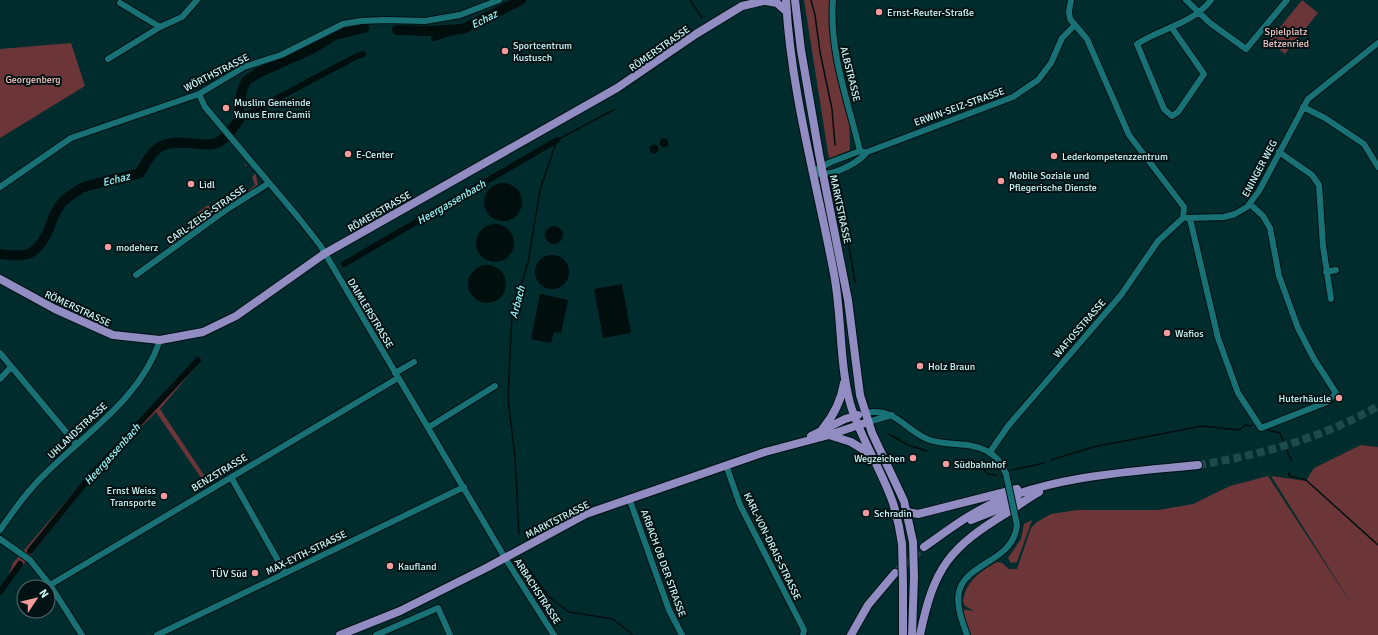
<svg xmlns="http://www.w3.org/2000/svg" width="1378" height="635" font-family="Signika,sans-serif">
	<rect width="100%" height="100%" fill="#002c2e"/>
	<path fill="#6c3638" d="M 804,0 L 831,0 L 830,24 L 836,60 L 849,105 L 850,150 L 829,159 Z
		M 1302,0 L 1318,13 L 1285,54 L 1269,41 Z
		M 71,43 L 85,86 L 0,138 L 0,49 Z
		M 246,164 L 256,175 L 258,185 L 238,199 L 255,185 L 252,177 L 255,174 L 247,165 L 243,167 Z
		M 208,205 L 214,213 L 203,221 L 197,213 Z
		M 197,358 L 202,359 L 160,409 L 210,484 L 206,485 L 156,412 L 96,473 L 3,590 L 13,563 L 97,465 Z
		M 1361,445 L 1378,447 L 1378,635 L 967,635 L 959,609 L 974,611 L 965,606 L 963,602 C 966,581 979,572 997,562 L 1002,563 L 1009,569 L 1017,569 L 1031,528 L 1037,522 L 1051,514 L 1077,510 L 1158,510 L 1193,504 L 1230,486 L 1268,476 L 1356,611 L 1271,476 L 1306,481 L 1314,468 Z
		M 1032,520 L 1017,562 L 1011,563 L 1008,558 L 1021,539 L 1024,524 Z"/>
	<path fill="#010e0e" d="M659.5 143a4.5 4.5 0 1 1 9 0a4.5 4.5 0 1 1-9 0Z
		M649.5 149a4.5 4.5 0 1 1 9 0a4.5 4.5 0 1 1-9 0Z
		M484 202a19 19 0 1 1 38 0a19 19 0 1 1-38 0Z
		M476 243a19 19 0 1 1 38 0a19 19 0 1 1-38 0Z
		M545 235a9 9 0 1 1 18 0a9 9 0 1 1-18 0Z
		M535 272a17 17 0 1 1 34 0a17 17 0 1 1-34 0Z
		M468 284a19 19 0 1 1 38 0a19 19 0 1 1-38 0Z
		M 622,284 L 631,333 L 603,338 L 594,289 Z
		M 540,294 L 568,300 L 561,333 L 554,332 L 551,343 L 531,339 Z"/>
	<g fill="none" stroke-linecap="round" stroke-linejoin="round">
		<path stroke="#010e0e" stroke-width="1.5" d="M 690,0 L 702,18
			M 811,0 L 815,15 L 820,52 L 832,109 L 835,145
			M 838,182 L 855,282
			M 1268,430 L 1280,433 L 1291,460
			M 889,434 L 908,445 L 927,451
			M 1051,460 L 1093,447 L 1202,426 L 1239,430 L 1245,425 L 1251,426
			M 965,461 L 977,463 L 988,474 L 997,475
			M 1012,470 L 1044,463
			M 1289,472 L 1289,476 L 1306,480 L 1378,545
			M 519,534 L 515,457 L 508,399 L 512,313 L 528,263 L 540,190 L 557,140 L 615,109
			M 528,568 L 549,597 L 569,612 L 613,619 L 633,635"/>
		<path stroke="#010e0e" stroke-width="6" d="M 434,38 L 463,29
			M 240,118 L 355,57 L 363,54
			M 344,264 L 557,140
			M 30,551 L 93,473 L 198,360
			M 0,592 L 20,564"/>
		<path stroke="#010e0e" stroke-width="10" d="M 397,30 L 427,31 L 463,29 L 521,0
			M 0,254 C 28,259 39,254 50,226 C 53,218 55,211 61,204 C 65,198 74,193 80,189 C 87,184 128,177 140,173 C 156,142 165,140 199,144 C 205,145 215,145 220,141 C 228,137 235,125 240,118 L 239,106 L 242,91 L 246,81 L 258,73 L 312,49 L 334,35 L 364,28"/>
		<path stroke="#1f4a4c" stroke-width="8" stroke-dasharray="8 4" stroke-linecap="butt" d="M 1198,465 C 1260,455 1323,438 1378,406
			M 895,573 L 924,547"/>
		<g stroke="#001213" stroke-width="8">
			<path id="minor" d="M 833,0 C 829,52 848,101 860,151
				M 1071,0 L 1069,11 L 1070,19 L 1087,39 L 1129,135 L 1184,207 L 1183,218
				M 1186,0 L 1210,23 L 1246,49 L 1287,0
				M 120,3 L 160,27
				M 1172,28 L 1204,74 L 1178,112 L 1172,116 L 1164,109 L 1137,44 C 1161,28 1193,24 1211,0
				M 108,59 L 160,27 L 182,17 L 197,0
				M 199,94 L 205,107 L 298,217 L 320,245 L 505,558 L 554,635
				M 1303,107 L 1325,118 L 1364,144 L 1378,167
				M 1279,152 L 1312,175 L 1319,185 L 1323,246 L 1331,299
				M 812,172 C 816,173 820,175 824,174 C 838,173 858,163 867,152 L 1013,97 L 1038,80 L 1051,63 L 1062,38 L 1075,25
				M 812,172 L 831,162 L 860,151 L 864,152
				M 0,187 L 71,138 L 199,94 L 244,67 L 281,55 L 343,24 L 361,21 L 385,20 L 425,21 L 460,15 L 499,0
				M 1187,218 L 1224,217 L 1235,214 L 1247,207 L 1259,191 L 1308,99 L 1378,43
				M 1190,219 L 1218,338 L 1238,393 L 1261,428 L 1327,402 L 1336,393 L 1314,359 L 1298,328 L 1279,276 L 1270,228 L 1263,216 L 1250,204
				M 1326,272 L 1336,270
				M 136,275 L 226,210 L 269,183
				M 0,353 L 76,444
				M 395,373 L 414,362
				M 0,379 L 11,367
				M 865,413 C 896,407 902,428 927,439 C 947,447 969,441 987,451 C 997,456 1002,464 1006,474
				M 868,422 L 892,415
				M 429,427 L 495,386
				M 990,452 L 1008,426 L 1121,295 L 1158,241 L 1183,218
				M 726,465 L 740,505 L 804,630 L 803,635
				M 231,477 L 285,573
				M 629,498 L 669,610 L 682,635
				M 0,530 C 14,510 28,490 46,473 C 88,431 141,398 160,340
				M 0,539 L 30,560 L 50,585 L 82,635
				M 50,585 L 398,378
				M 157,635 L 464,487
				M 376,635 L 438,608 L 450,635
				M 967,635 C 964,626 960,617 959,608 C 950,561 1013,568 1017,525"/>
		</g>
		<g stroke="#001213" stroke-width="10">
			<path id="major" d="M 786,0 C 791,93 817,183 834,274 C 842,316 839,361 850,403 C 860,438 881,468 893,503 C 897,516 900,530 902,544
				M 795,0 L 801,50 L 819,154 L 848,300 L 860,395 L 872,433 L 904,501 L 913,542
				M 766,1 L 777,3 L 787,12
				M 0,279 L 55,309 L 113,335 L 160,340 L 203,332 L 236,316 L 324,254 L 617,88 L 696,34 L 742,6 L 768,0
				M 823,428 C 835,414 841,401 844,383
				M 829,435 L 851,442 L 869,453
				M 811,436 L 845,419 L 858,415
				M 907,512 L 918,514 L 1017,489
				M 971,520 L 1019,501
				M 924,547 C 947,531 970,513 996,502 C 1060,475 1130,472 1198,465
				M 340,635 L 400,611 L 488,567 L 586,514 L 765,452 L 829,435 L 868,422
				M 851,635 L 868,605 L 895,573
				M 903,635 L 903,583
				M 912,635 L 914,577
				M 920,635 C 934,567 949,548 1008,512 C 1018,506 1028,498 1039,492"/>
		</g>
		<use href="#minor" stroke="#187175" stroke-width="6"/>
		<use href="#major" stroke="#918cc1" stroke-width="8"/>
		<g stroke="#001213" stroke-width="8" stroke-linecap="butt">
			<path id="minor-bridge" d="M 1006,474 L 1017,525"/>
		</g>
		<g stroke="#001213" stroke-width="10" stroke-linecap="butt">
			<path id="major-bridge" d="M 913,542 L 914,577
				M 902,544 L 903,583"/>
		</g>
		<use href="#minor-bridge" stroke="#187175" stroke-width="6"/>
		<use href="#major-bridge" stroke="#918cc1" stroke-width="8"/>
	</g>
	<g fill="#f59b9c" stroke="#001213" stroke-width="1.5">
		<circle cx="879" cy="12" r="4"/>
		<circle cx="505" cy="51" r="4"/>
		<circle cx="226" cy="108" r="4"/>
		<circle cx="348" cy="154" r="4"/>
		<circle cx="1054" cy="156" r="4"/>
		<circle cx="1001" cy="181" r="4"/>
		<circle cx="191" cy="184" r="4"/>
		<circle cx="108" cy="247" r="4"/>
		<circle cx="1167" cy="333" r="4"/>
		<circle cx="920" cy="366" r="4"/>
		<circle cx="1339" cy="398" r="4"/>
		<circle cx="913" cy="458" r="4"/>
		<circle cx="946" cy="464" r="4"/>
		<circle cx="164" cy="496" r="4"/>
		<circle cx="866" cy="513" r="4"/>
		<circle cx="390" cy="566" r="4"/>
		<circle cx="255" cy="573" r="4"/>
	</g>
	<g text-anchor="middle" stroke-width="4" stroke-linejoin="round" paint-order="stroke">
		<g font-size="10" fill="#d1f7f8" stroke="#001213" text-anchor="start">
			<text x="887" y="16">Ernst-Reuter-Straße</text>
			<text x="513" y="49">Sportcentrum<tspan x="513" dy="12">Kustusch</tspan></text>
			<text x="234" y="106">Muslim Gemeinde<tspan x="234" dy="12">Yunus Emre Camii</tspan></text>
			<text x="356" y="158">E-Center</text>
			<text x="1062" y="160">Lederkompetenzzentrum</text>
			<text x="1009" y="179">Mobile Soziale und<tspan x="1009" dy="12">Pflegerische Dienste</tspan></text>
			<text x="199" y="188">Lidl</text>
			<text x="116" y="251">modeherz</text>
			<text x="1175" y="337">Wafios</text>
			<text x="928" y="370">Holz Braun</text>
			<text x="1331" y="402" text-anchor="end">Huterhäusle</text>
			<text x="905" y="462" text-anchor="end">Wegzeichen</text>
			<text x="954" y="468">Südbahnhof</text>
			<text x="156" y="494" text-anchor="end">Ernst Weiss<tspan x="156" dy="12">Transporte</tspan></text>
			<text x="874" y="517">Schradin</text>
			<text x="398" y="570">Kaufland</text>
			<text x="247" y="577" text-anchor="end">TÜV Süd</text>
		</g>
		<g font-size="10" fill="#f5c3c2" stroke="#001213">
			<text x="1286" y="35">Spielplatz<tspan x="1286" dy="12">Betzenried</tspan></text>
			<text x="33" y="83">Georgenberg</text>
		</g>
		<g font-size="10" fill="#d1f7f8" stroke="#001213">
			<text transform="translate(659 48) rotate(-35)" y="4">RÖMERSTRASSE</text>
			<text transform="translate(216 72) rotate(-27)" y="4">WÖRTHSTRASSE</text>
			<text transform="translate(851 74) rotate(76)" y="4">ALBSTRASSE</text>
			<text transform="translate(959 106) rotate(-20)" y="4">ERWIN-SEIZ-STRASSE</text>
			<text transform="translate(1259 168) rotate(-62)" y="4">ENINGER WEG</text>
			<text transform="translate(841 209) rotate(78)" y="4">MARKTSTRASSE</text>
			<text transform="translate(379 211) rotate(-30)" y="4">RÖMERSTRASSE</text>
			<text transform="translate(206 214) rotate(-35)" y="4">CARL-ZEISS-STRASSE</text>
			<text transform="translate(78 308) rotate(25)" y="4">RÖMERSTRASSE</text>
			<text transform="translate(371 313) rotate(59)" y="4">DAIMLERSTRASSE</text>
			<text transform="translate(1079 328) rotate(-49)" y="4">WAFIOSSTRASSE</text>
			<text transform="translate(77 430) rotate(-43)" y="4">UHLANDSTRASSE</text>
			<text transform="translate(219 472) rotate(-31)" y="4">BENZSTRASSE</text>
			<text transform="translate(557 519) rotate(-27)" y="4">MARKTSTRASSE</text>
			<text transform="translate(773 546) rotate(64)" y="4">KARL-VON-DRAIS-STRASSE</text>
			<text transform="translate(306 552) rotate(-26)" y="4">MAX-EYTH-STRASSE</text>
			<text transform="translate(664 563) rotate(70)" y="4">ARBACH OB DER STRASSE</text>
			<text transform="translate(538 591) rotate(57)" y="4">ARBACHSTRASSE</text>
		</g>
		<g font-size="11" font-style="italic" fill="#9cf7fa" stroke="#001213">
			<text transform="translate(484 19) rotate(-27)" y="4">Echaz</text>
			<text transform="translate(116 179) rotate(-14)" y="4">Echaz</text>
			<text transform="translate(451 202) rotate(-30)" y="4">Heergassenbach</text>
			<text transform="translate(517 302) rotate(-76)" y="4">Arbach</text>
			<text transform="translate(112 454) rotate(-48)" y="4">Heergassenbach</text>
		</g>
	</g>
	<g transform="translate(36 599) rotate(55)"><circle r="19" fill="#001213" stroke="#546e6f"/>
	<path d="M0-3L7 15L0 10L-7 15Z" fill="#f59b9c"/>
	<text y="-6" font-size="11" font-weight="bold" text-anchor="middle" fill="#d1f7f8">N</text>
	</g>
</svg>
